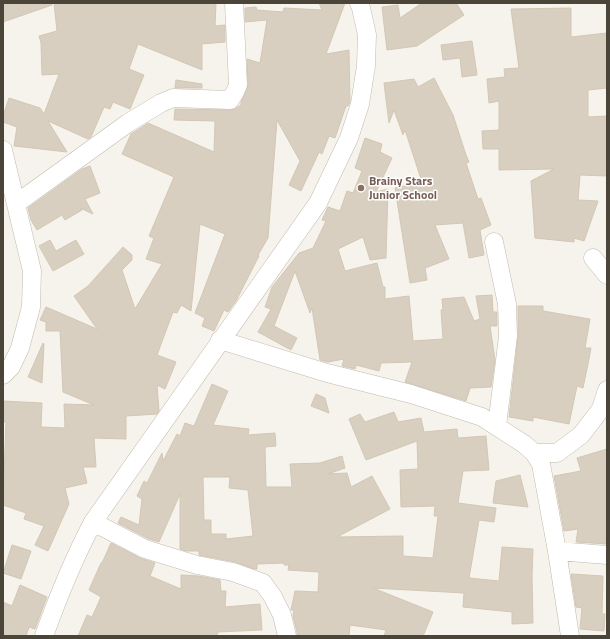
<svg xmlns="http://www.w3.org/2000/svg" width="610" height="639" font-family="'Titillium Web',sans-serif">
	<rect width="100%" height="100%" fill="#f6f3ec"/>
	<path fill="#d8cfc1" stroke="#d3c7b4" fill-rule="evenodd" d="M 3,3 L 51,3 L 52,5 L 3,22 Z
		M 54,3 L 216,3 L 215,26 L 225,25 L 225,42 L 202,44 L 202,70 L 138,44 L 129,69 L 144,75 L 130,109 L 113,102 L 110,109 L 104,107 L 91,137 L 88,139 L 48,121 L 67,152 L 14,146 L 17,127 L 3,122 L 3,116 L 9,98 L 40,108 L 44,114 L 59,74 L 42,75 L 41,43 L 39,36 L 57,31 Z
		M 319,3 L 345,3 L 326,54 L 349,50 L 350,102 L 348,106 L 346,106 L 335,138 L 329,136 L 322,154 L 319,152 L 301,191 L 289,185 L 300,161 L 277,120 L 268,238 L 258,255 L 259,256 L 236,301 L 228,312 L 224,310 L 214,331 L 202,326 L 205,318 L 195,313 L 225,234 L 200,224 L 191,311 L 181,305 L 177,313 L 173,312 L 157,355 L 176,362 L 165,389 L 157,385 L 159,411 L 157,414 L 126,416 L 126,439 L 94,438 L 96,467 L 83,467 L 87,483 L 65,488 L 69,504 L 48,551 L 35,545 L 44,526 L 24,519 L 26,513 L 3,505 L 6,422 L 3,422 L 3,401 L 42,403 L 41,427 L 65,428 L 64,404 L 94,405 L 63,392 L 60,331 L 46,331 L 46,322 L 40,320 L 46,307 L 97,329 L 74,296 L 88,286 L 123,247 L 132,255 L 132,260 L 122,270 L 135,309 L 162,264 L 146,259 L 154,238 L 149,236 L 174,177 L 122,154 L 131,134 L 148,123 L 214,152 L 215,121 L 174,120 L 175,109 L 230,110 L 235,109 L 239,106 L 241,106 L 241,102 L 248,85 L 247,59 L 260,63 L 267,20 L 245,22 L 245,8 L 256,7 L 257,10 L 283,12 L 284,8 L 322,10 Z
		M 422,3 L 456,3 L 464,15 L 417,46 L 387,50 L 382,7 L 398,5 L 400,18 Z
		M 571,8 L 571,37 L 607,33 L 607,88 L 588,90 L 588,117 L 607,116 L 607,176 L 580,175 L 578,200 L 598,201 L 584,241 L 574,238 L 574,242 L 535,238 L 531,181 L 554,169 L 499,170 L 499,149 L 483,149 L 482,131 L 499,130 L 499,101 L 489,103 L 487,79 L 505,77 L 504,69 L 519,68 L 511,9 Z
		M 472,41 L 477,75 L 462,77 L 460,58 L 443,60 L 441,45 Z
		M 434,78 L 453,115 L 466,155 L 469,162 L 466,163 L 478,199 L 481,198 L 491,225 L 480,230 L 484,255 L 469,258 L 463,223 L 435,225 L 449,259 L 425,268 L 427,280 L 410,283 L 395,188 L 422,182 L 405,130 L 403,135 L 394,110 L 389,123 L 384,83 L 414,79 L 418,87 Z
		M 176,80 L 202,84 L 202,88 L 175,88 Z
		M 365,138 L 382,144 L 380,152 L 392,158 L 376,192 L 388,189 L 386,258 L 370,260 L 363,237 L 338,249 L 345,271 L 377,263 L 383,287 L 385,287 L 385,299 L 409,296 L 413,341 L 443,339 L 441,310 L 443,310 L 442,299 L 464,297 L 474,321 L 480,319 L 476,296 L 492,295 L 493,312 L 497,312 L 497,326 L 490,326 L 495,360 L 491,387 L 470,388 L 466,401 L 405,382 L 412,362 L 381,363 L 379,371 L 356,365 L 355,369 L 342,366 L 344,359 L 328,362 L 320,360 L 312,308 L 310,313 L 295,271 L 274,326 L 297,338 L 291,350 L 258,332 L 271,309 L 265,307 L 272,287 L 299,253 L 313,248 L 326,221 L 322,220 L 328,207 L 340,211 L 347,191 L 353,193 L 362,171 L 355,168 Z
		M 90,166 L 100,193 L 85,199 L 93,214 L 80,208 L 82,210 L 65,220 L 62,215 L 37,230 L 31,220 L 28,208 L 82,169 Z
		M 50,240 L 56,251 L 76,240 L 84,254 L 53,271 L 39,246 Z
		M 518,306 L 543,306 L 543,311 L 590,319 L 585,348 L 591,348 L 589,359 L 583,388 L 577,386 L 569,424 L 533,417 L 533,421 L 509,417 L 518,337 Z
		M 43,343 L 44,344 L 42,383 L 28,377 Z
		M 212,384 L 228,391 L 213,425 L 249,429 L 248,435 L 275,433 L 276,446 L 265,447 L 266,487 L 292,487 L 290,464 L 320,463 L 342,456 L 345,468 L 328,474 L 347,473 L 351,487 L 372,476 L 390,509 L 337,537 L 403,536 L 403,556 L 433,558 L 438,516 L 434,516 L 435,506 L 401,507 L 400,470 L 418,469 L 417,441 L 366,460 L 349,419 L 360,414 L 365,422 L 394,412 L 398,422 L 421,418 L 424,432 L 457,429 L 458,438 L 486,436 L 489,470 L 463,471 L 458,503 L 496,508 L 494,522 L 479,520 L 469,578 L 499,581 L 502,547 L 533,549 L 532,576 L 533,623 L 512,624 L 512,612 L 463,607 L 464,593 L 373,588 L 433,612 L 423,636 L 384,636 L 386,630 L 350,625 L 349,636 L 297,636 L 297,632 L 293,616 L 294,610 L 291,610 L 295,591 L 318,592 L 319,572 L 288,570 L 289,565 L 284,565 L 284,563 L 257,564 L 257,569 L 254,569 L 235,562 L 199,555 L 199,551 L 186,551 L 180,549 L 180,494 L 159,542 L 149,539 L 118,523 L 121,517 L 139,525 L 142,499 L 137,496 L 144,481 L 147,483 L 162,453 L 163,461 L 177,434 L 180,436 L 185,423 L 194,426 ZM 203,477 L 230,477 L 229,488 L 248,490 L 253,536 L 226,539 L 226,534 L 211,534 L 211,520 L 204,520 Z
		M 316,394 L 325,398 L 329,413 L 311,406 Z
		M 607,449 L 607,544 L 576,542 L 578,529 L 564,531 L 554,476 L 581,471 L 577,458 Z
		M 520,475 L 528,507 L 493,503 L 496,481 Z
		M 111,543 L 140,558 L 155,563 L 150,576 L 181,589 L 181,575 L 199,576 L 220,580 L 221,591 L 226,591 L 225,607 L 260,604 L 262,630 L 218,632 L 217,636 L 78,636 L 87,615 L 92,617 L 101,597 L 89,590 L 101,563 L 102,563 Z
		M 12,545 L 31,551 L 21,579 L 3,573 Z
		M 571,574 L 603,576 L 602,614 L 605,614 L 604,631 L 580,629 L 582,608 L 576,607 Z
		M 20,585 L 47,597 L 35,629 L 29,627 L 26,636 L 3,636 L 3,602 L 12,606 Z"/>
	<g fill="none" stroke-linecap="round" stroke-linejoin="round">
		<g stroke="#c2bbae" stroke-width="19">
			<path id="street" d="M 3,150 L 32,271 L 31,307 L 20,348 L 11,367 L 3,375
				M 17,203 L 128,123 L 161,103 L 173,98 L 230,100 L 235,92 L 238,85 L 234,3
				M 494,242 L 507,304 L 508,336 L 497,426
				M 593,258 L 607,275
				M 220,340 L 327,373 L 411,394 L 482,417 L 524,444 L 534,453 L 541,464 L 557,551 L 570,636
				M 534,453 L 557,453 L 581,435 L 601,409 L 607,390
				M 93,522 L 145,549 L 197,565 L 233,572 L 263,583 L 273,597 L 282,615 L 287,636
				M 557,551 L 607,555
				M 44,636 C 58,597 74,558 93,522 L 318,203 L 349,138 L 360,104 L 366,66 L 367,35 L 361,8 L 359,3"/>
		</g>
		<use href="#street" stroke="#fff" stroke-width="18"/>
	</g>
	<circle fill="#8d6e63" stroke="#fff" stroke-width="1.5" cx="361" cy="188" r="4"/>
	<g text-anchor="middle" stroke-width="3" stroke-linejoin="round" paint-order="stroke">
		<g font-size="12" font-weight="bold" fill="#785e54" stroke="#fff" text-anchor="start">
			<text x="369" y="185">Brainy Stars<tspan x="369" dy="14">Junior School</tspan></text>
		</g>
	</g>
	<rect width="610" height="639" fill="none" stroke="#4b4439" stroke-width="8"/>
</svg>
